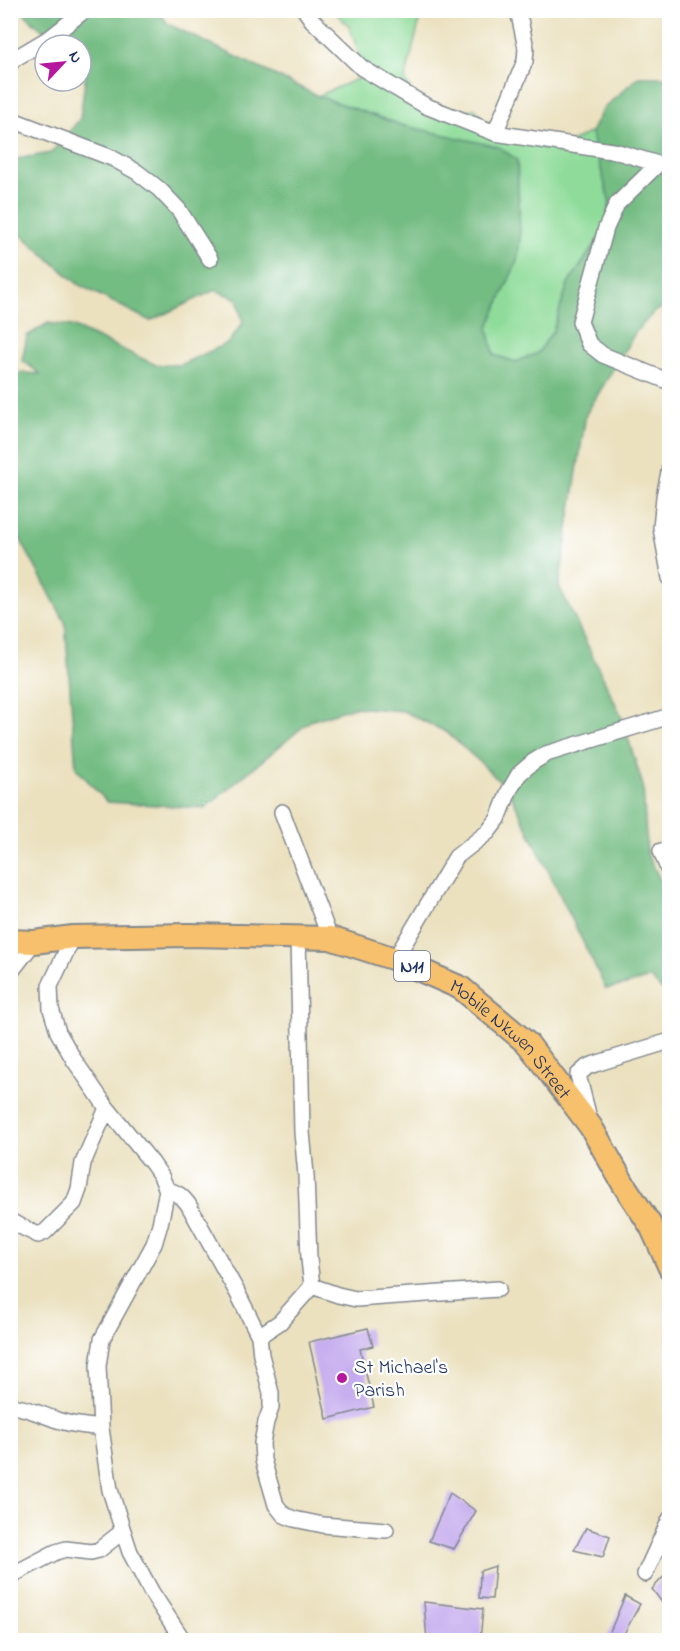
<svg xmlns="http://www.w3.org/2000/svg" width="680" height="1651" font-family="'Indie Flower',sans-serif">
	<rect width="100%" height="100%" fill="#fff"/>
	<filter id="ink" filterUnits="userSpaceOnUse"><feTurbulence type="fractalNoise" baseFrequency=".0167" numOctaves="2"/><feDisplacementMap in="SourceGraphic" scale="12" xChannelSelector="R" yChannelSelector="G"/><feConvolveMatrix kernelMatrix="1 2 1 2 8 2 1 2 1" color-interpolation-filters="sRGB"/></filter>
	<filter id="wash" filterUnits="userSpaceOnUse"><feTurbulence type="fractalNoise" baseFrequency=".008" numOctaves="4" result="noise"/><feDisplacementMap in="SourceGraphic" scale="24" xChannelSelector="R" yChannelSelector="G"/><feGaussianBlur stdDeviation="1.35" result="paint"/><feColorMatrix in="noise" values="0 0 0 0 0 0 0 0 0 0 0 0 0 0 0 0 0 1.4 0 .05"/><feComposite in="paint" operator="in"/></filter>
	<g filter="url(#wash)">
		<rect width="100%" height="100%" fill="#ebe1bf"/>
		<path fill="#8fdc9a" stroke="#55867c" stroke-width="1.5" d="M 334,11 L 422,11 L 405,80 L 416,100 L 451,112 L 475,109 L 495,133 L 567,144 L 591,132 L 610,203 L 606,228 L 568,284 L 553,331 L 538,353 L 516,362 L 494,355 L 487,328 L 517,261 L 520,238 L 517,160 L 401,125 L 318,96 L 359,78 L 360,57 L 349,26 Z"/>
		<path fill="#73bc82" stroke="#477670" stroke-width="1.5" d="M 21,11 L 159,11 L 168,24 L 318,96 L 401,125 L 499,147 L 517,160 L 520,238 L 517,261 L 488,328 L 494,355 L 515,362 L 538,353 L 553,331 L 568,284 L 606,228 L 610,203 L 591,132 L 603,109 L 638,77 L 669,77 L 669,303 L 653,313 L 635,333 L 586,414 L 559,586 L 621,715 L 643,786 L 647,854 L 669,897 L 669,997 L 650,978 L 626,985 L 606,989 L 509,791 L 481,763 L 446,732 L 403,711 L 354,707 L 310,721 L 205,808 L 107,802 L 76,768 L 65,622 L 18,535 L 11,529 L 11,372 L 40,374 L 22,360 L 27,336 L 48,323 L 72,326 L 156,365 L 180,365 L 228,343 L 243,323 L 237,299 L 215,290 L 150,321 L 78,284 L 23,236 L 11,230 L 11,160 L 51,153 L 80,119 L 86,73 L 81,68 L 81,45 L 59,45 Z"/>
		<g id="blocks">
			<path fill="#c1a6ed" d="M 368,1328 L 373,1346 L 360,1349 L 374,1407 L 327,1419 L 309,1342 Z
				M 450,1493 L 476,1511 L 454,1549 L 429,1541 Z
				M 586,1528 L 610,1536 L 603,1557 L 574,1550 Z
				M 495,1566 L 492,1599 L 479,1598 L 480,1571 Z
				M 669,1571 L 669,1612 L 652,1589 Z
				M 625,1596 L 640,1604 L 620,1641 L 606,1641 Z
				M 424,1602 L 483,1609 L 480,1641 L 427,1641 Z"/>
		</g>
	</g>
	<g filter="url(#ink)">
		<use href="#blocks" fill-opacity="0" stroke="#83888e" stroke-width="1.5"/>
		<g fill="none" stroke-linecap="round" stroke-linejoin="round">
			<g stroke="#83888e" stroke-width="18">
				<path id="minor" d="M 305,10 L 312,20 L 362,68 L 426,106 L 495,133 L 618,152 L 658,164 L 670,164
					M 10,64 L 14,59 L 51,37 L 85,10
					M 10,119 L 112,158 L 137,172 L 159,189 L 179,210 L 210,259
					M 495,133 L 525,61 L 526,48 L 518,10
					M 658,164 L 617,204 L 606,228 L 580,322 L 589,344 L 603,355 L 670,382
					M 670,467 L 664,497 L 661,528 L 670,578
					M 282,812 L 330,938
					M 661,851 L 670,874
					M 73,937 L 50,986 L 51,1009 L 58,1032 L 74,1060 L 107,1108 L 152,1163 L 161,1176 L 167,1190 L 160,1224 L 154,1244 L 102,1339 L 98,1366 L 101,1428 L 110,1490 L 123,1531 L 130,1552 L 152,1593 L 183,1640
					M 298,937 L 302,1132 L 306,1175 L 309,1259 L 312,1286 L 338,1295 L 356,1299 L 498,1289
					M 395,959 L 456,857 L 488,832 L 498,819 L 509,791 L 519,774 L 533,762 L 546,754 L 670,716
					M 10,973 L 34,942
					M 589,1118 L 578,1075 L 587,1067 L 595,1064 L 670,1041
					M 167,1190 C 177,1192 182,1196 188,1204 L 237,1292 L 259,1336 L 261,1355 L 271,1393 L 271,1408 L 266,1422 L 262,1443 L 263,1460 L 276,1505 L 284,1515 L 294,1519 L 323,1525 L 386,1530
					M 10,1221 L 38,1235 L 45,1232 L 74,1203 L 79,1189 L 83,1163 L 107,1108
					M 259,1336 L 280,1322 L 312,1286
					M 10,1406 C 27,1407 42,1415 57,1420 C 71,1425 86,1426 101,1428
					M 645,1574 L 670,1519
					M 10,1576 L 56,1552 L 66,1549 L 91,1552 L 99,1550 L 123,1531"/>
			</g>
			<g stroke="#83888e" stroke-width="26">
				<g id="highway">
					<path id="s1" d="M 10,941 L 34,942 L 73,937 L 189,935 L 330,938 L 395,959 L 461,988 L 528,1044 L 591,1127 L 624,1185 L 651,1226 L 670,1268"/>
				</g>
			</g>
			<use href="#minor" stroke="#fff" stroke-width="15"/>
			<use href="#highway" stroke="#f7c06c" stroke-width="22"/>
		</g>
	</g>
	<circle fill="#b5179e" stroke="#fff" stroke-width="2" cx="342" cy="1378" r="6"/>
	<g text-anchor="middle" stroke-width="4.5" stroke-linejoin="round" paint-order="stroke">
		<rect fill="#fff" stroke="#5f6d8e" stroke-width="1.5" x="394" y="951" width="36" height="30" rx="4.5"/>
		<g font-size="18" font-weight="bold" fill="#1b2f5e">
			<text x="412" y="972">N11</text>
		</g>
		<g font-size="20" fill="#1b2f5e" stroke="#fff">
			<text dy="7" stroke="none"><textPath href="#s1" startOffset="532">Mobile Nkwen Street</textPath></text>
		</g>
		<g font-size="20" fill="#1b2f5e" stroke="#fff" text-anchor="start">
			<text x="354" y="1373">St Michael's<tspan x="354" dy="23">Parish</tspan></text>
		</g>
	</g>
	<rect width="680" height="1651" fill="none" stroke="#fff" stroke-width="36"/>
	<g transform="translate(63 63) rotate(64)"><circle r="28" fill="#ffffff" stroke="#a4acbf" stroke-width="1.5"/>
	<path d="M0-4.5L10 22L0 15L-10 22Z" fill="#b5179e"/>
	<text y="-9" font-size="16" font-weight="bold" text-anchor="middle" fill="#1b2f5e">N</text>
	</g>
</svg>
